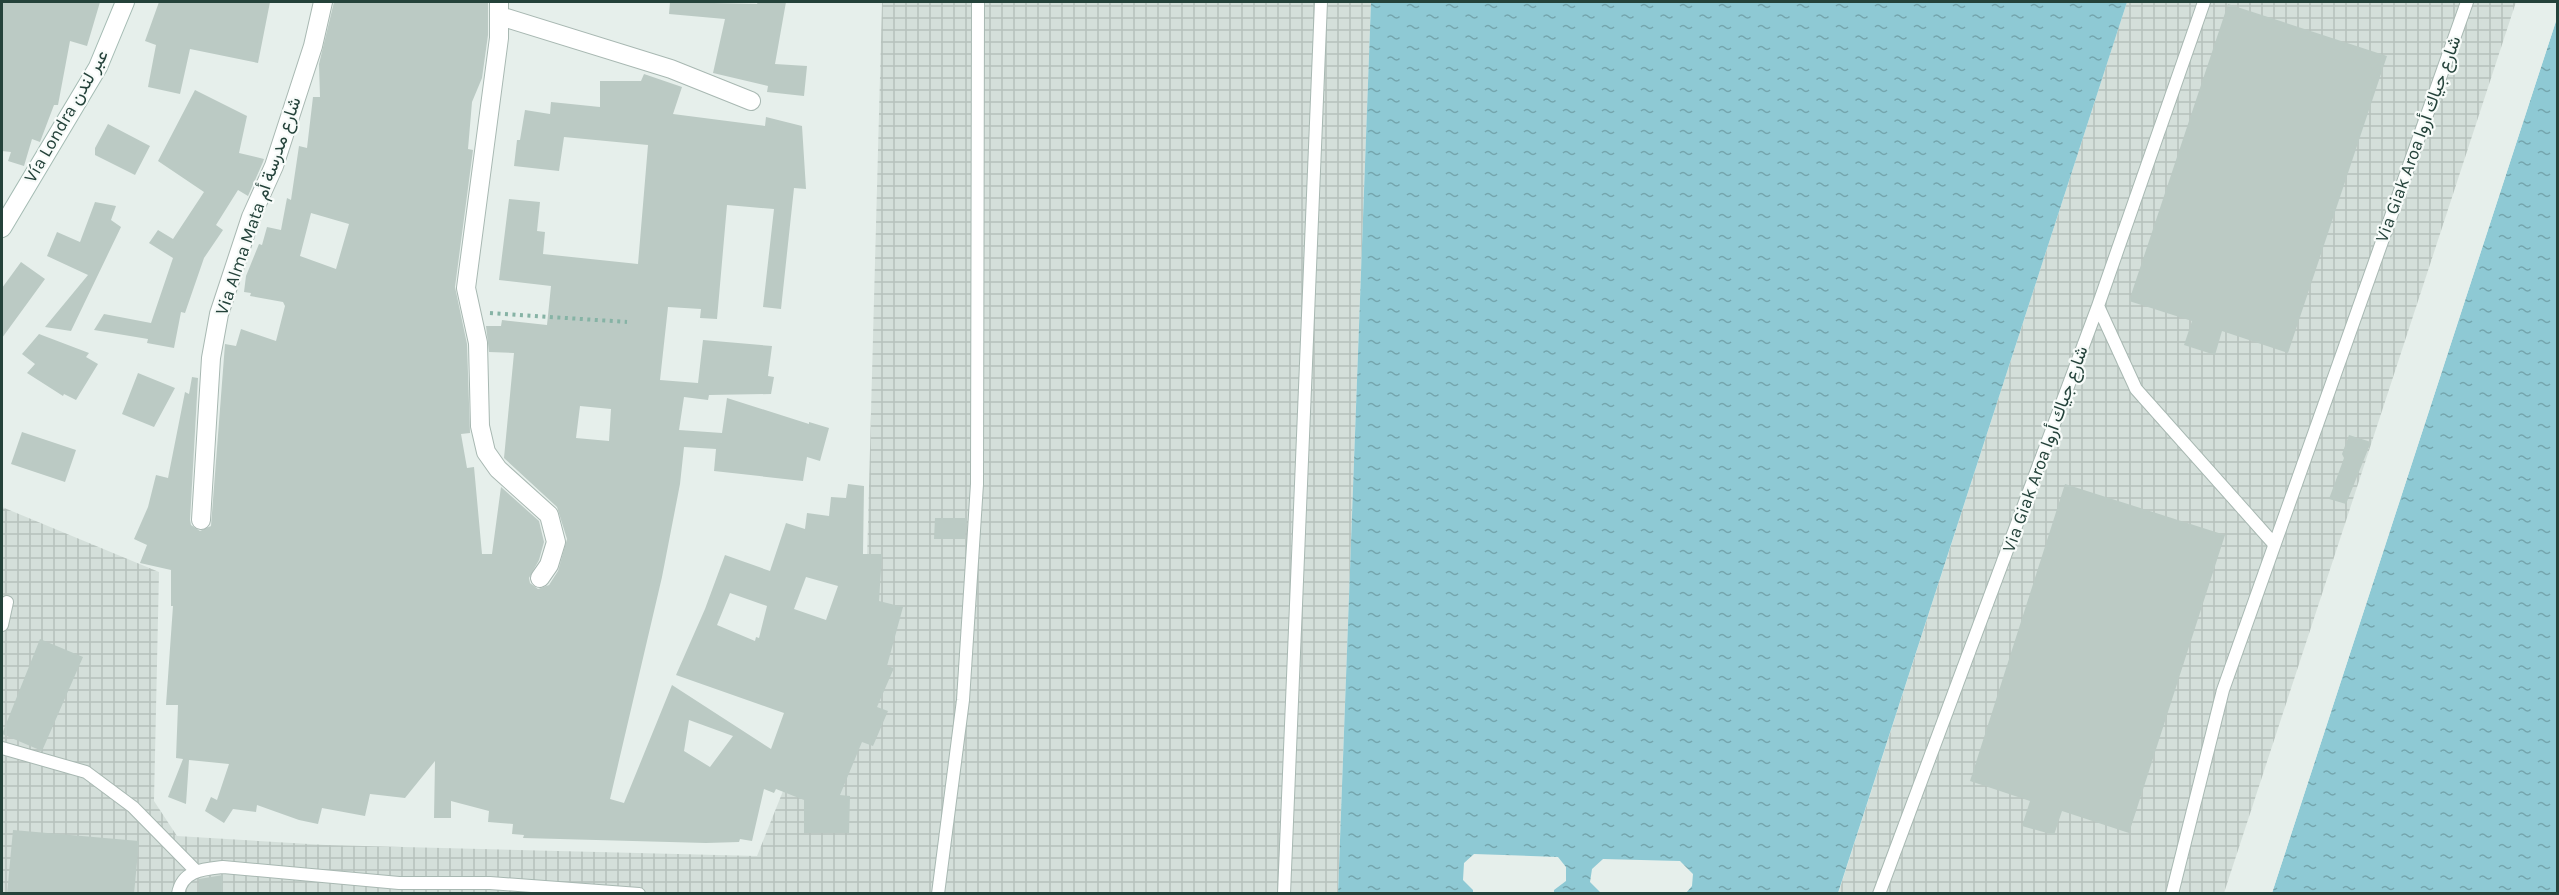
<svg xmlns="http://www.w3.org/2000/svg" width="2559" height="895" font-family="Karla,Vazirmatn,sans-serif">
	<defs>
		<pattern id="industrial-grid" width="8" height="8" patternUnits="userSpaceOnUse" patternTransform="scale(1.5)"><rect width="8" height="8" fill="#d4dfda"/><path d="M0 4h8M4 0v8" fill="none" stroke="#b6c1bc"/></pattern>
		<pattern id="water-ripples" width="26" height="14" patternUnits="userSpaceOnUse" patternTransform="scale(1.5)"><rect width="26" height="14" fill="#8ec9d4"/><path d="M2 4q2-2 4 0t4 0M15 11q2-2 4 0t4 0" fill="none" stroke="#74a5ad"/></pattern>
	</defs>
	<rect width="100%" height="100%" fill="#e6efeb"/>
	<path fill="url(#industrial-grid)" d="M 882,2 L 1371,2 L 1338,893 L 2,893 L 2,507 L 159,572 L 154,801 L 177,836 L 326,845 L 757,856 L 831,671 L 866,598 Z
		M 2127,2 L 2516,2 L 2224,893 L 1838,894 Z"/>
	<path fill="url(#water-ripples)" d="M 1371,2 L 2127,2 L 1838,893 L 1338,894 Z
		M 2557,18 L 2557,893 L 2272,893 Z"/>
	<path fill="#e6efeb" d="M 2558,15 L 2272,893 L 2269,894 L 2555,18 Z
		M 1474,854 L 1558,857 L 1566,867 L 1566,881 L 1554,890 L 1554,893 L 1473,893 L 1473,890 L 1463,880 L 1464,863 Z
		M 1603,859 L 1680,861 L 1693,874 L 1692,886 L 1686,893 L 1601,893 L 1590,882 L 1592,869 Z"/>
	<path fill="#bbcac4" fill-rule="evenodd" d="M 2,2 L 100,2 L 87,46 L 70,41 L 58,105 L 54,105 L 40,142 L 32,139 L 24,166 L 8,161 L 11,152 L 2,151 Z
		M 159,2 L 270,2 L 258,63 L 190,49 L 180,94 L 148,87 L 156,45 L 145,41 Z
		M 334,2 L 488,2 L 488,35 L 482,78 L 472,102 L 468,149 L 473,150 L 455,287 L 467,344 L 470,433 L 461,434 L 467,468 L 474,467 L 482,554 L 492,554 L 501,487 L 539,521 L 544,542 L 539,560 L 529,578 L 530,583 L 538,589 L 549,585 L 558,571 L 567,539 L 557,507 L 504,458 L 514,353 L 489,352 L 486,326 L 501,326 L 502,320 L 547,325 L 551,286 L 499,280 L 509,199 L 540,202 L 537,231 L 545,232 L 543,254 L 638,264 L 648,145 L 564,137 L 559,171 L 514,166 L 517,140 L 520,140 L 525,110 L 550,114 L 551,102 L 600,107 L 600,81 L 641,81 L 644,74 L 682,87 L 673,114 L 765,126 L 766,117 L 802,126 L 806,189 L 794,188 L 781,309 L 763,307 L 774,209 L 727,205 L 717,319 L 700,318 L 701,309 L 668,307 L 660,380 L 698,383 L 703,340 L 772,346 L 768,376 L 774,377 L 771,394 L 709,395 L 708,400 L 684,397 L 679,430 L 722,433 L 727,398 L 809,424 L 809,422 L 829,428 L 820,461 L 807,457 L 803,481 L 714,471 L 716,449 L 684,447 L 680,484 L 662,577 L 610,799 L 624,803 L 672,685 L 771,749 L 784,713 L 676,675 L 705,609 L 725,555 L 770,571 L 786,523 L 805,529 L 807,513 L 829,516 L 831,497 L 846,498 L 848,484 L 864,486 L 863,554 L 882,554 L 879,601 L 903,607 L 887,666 L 894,668 L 877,707 L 888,711 L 873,746 L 862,742 L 840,795 L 850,796 L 849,833 L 804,833 L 804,800 L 776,789 L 774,793 L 764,789 L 752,841 L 740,839 L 739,842 L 706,843 L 523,838 L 524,835 L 512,834 L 513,824 L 488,822 L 489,811 L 451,801 L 451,818 L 434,818 L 435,761 L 405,798 L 370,794 L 365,816 L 322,808 L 318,824 L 299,820 L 257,805 L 256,812 L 233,809 L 224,823 L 205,811 L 211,797 L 217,800 L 229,764 L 189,760 L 186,804 L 168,797 L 183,759 L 176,758 L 178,705 L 166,705 L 173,606 L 171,606 L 171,570 L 140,563 L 147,545 L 134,539 L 148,507 L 156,475 L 168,478 L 185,392 L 189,394 L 192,377 L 198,378 L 190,520 L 191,525 L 200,531 L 211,526 L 225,344 L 236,346 L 241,329 L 276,341 L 285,306 L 283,302 L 250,296 L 251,293 L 244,292 L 246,276 L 259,244 L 262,245 L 267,227 L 281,230 L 287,198 L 291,200 L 299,146 L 307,148 L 313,97 L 320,97 L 319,64 ZM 311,213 L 349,224 L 336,269 L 300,256 ZM 580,406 L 611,409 L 609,441 L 576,438 ZM 806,577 L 838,586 L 826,620 L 794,609 ZM 730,593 L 767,606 L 759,638 L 756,637 L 755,641 L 717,625 ZM 689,720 L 733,736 L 710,767 L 684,751 Z
		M 670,2 L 757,4 L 758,2 L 786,2 L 775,64 L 807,66 L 804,96 L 767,92 L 768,86 L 713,73 L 725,19 L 669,14 Z
		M 2228,4 L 2387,56 L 2288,353 L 2222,331 L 2215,355 L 2184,345 L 2192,321 L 2129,301 Z
		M 195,90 L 247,116 L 239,153 L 264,159 L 263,162 L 248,196 L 238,190 L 216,225 L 223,230 L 204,258 L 185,313 L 181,312 L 174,348 L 147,343 L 148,339 L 94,330 L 104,314 L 151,323 L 173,258 L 149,243 L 158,230 L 173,239 L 204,192 L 158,161 Z
		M 108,124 L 150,146 L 135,175 L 95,155 L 95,148 Z
		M 95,202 L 116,206 L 111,220 L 121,227 L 71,331 L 45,327 L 88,275 L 47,256 L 57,232 L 80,242 Z
		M 21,262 L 45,279 L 2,338 L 2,288 Z
		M 39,334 L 89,353 L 86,357 L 98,364 L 76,400 L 64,394 L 63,396 L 27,373 L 35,364 L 22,354 Z
		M 138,373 L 175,388 L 154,427 L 122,414 Z
		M 22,432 L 76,450 L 65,482 L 11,464 Z
		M 2349,435 L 2371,442 L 2346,504 L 2329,499 L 2344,458 L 2342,454 Z
		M 2065,484 L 2225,535 L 2129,833 L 2062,811 L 2054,835 L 2022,826 L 2030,801 L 1970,781 Z
		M 935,518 L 967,518 L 965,539 L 934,539 Z
		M 40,639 L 83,657 L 42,751 L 2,734 Z
		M 13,830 L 139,841 L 134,894 L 7,894 Z
		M 223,875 L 222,894 L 199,894 L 199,879 Z"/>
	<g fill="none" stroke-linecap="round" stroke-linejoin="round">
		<g stroke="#a8b8b2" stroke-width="14">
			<path id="service" d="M 2098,306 L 2136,389 L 2274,544
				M 2,625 L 7,602
				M 2,748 L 86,772 L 133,807 L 195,870
				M 178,894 C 182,870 204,869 223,867 L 399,883 L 490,883 L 639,894
				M 938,894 L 963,700 L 977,484 L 978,2
				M 1284,894 L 1321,2
				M 1879,894 L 2098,306 L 2204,2
				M 2172,894 L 2223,690 L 2467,2"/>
		</g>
		<g stroke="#a8b8b2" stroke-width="20">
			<path id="minor" d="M 499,2 L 499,38 L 466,288 L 478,343 L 480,426 L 486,452 L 498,469 L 549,515 L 556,542 L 549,565 L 540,578
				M 500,16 L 671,69 L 751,101
				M 201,520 L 211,358 L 219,314 L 251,217 L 274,166 L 313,46 L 323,2"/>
		</g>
		<g stroke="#a4bbb3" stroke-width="20">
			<path id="secondary" d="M 2,228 L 98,67 L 125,2"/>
		</g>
		<path stroke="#86b3a5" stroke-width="4" stroke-dasharray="3 4.5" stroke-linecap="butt" d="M 490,313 L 627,322"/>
		<use href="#service" stroke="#fff" stroke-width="12"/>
		<use href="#minor" stroke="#fff" stroke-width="18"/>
		<use href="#secondary" stroke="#fff" stroke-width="18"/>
	</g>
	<g text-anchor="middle" stroke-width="4.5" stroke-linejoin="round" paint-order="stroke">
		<g font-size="18" fill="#24423a" stroke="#f7fbf9">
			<text transform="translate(66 116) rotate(-60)" y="6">Vía Londra عبر لندن</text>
			<text transform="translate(2418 139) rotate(-70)" y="6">Via Giak Aroa شارع جياك أروا</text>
			<text transform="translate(258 206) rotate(-71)" y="6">Via Alma Mata شارع مدرسة أم</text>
			<text transform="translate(2045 449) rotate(-70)" y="6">Via Giak Aroa شارع جياك أروا</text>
		</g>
	</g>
	<rect width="2559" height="895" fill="none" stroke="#24423a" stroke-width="6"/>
</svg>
